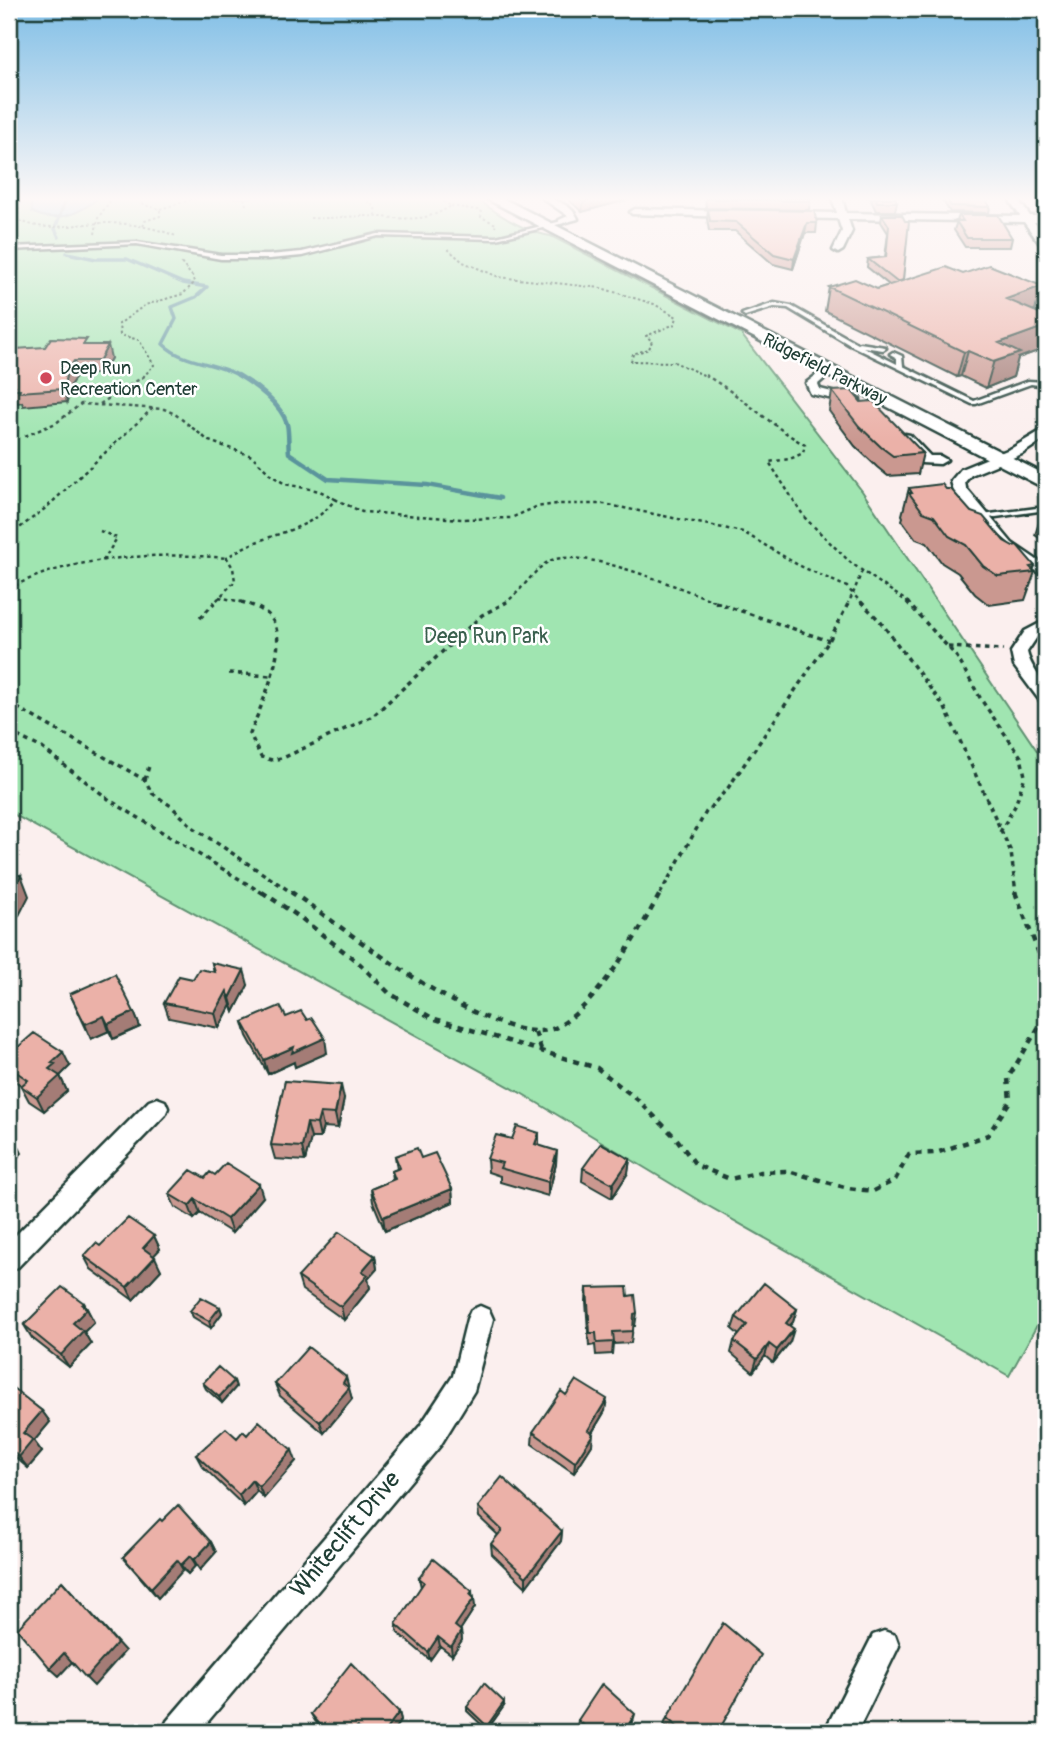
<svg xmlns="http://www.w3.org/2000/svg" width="1055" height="1741" font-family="Pangolin,sans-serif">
	<rect width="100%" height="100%" fill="#fbefee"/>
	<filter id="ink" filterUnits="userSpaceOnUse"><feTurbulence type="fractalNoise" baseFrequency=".0143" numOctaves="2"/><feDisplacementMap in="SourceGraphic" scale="14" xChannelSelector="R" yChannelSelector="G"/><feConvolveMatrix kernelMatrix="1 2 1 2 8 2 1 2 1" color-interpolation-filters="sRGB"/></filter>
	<g filter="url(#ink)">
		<path fill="#a0e5b1" stroke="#609172" stroke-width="2" d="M 9,198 L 476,198 C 497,214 525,232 551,236 L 741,334 L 862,491 L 1046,764 L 1046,1309 L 1009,1376 L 703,1203 L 521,1093 L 9,812 Z"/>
		<path fill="#82cce2" stroke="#5a939c" stroke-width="2" d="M 30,198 L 98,198 C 80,214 54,224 32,212 Z"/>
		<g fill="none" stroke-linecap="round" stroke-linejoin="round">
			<path stroke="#5a939c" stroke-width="3.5" d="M 59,237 L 55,229 L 66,198
				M 67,253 L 96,259 L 127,259 L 183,283 L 207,287 L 196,297 L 172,307 L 176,319 L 163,344 C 185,365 216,361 241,377"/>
			<path stroke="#5a939c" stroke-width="4.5" d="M 238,375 C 255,385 281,404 287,424 C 289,433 288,444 289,453 L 328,479 L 427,485 L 500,498"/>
			<g stroke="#1f3d34" stroke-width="5">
				<path id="service" d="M 562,221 L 564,223 L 496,239 L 378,236 L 302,256 L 269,259 L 221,259 L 137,244 L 9,250 L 9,247 L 137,242 L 221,255 L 269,255 L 302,252 L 378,234 L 496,237 Z
					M 774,303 L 791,306 L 858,344 L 860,343 L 885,347 L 886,348 L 883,350 L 863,347 L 897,364 L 897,358 L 890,354 L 893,352 L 902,356 L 903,366 L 974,401 L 1028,381 L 1046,382 L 1046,386 L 1031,384 L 976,404 L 972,404 L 850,345 L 788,308 L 774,307 L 745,316 L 742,314 Z
					M 1037,508 L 1040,510 L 1039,511 L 982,519 L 978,517 L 982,515 Z"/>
			</g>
			<g stroke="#1f3d34" stroke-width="5">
				<path id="minor" d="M 542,198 C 555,198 573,206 578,219 L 559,224 L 559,220 L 568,216 Z
					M 832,198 L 842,198 L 846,213 L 1020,216 L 1008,198 L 1017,198 L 1030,216 L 1046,216 L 1046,222 L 1034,222 L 1046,238 L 1046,248 L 1042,247 L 1024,222 L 848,219 L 852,231 L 843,250 L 838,253 L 833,250 L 842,231 L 838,219 L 788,218 L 783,215 L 788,212 L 837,213 Z
					M 635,209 L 734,211 L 739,214 L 734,217 L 632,214 L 630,212 Z
					M 828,366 L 834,370 L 818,384 L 820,389 L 860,399 L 860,405 L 811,394 L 806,383 Z
					M 1046,428 L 1046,438 L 1022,454 L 971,475 L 965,482 L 966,488 L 1012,543 L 1046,566 L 1046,577 L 1002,549 L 954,492 L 951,481 L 961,469 L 1012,448 Z
					M 905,434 L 910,435 L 930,456 L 940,456 L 947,460 L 940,464 L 921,463 L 899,438 Z
					M 1046,620 L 1046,631 L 1037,637 L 1027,652 C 1032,673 1047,679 1046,702 L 1040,701 L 1014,666 L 1011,652 L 1025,631 Z
					M 157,1098 L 165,1101 L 168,1108 L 165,1115 L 18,1267 L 9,1271 L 9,1242 L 149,1101 Z
					M 480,1306 L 489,1310 L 493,1319 L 474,1391 L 440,1446 L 199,1732 L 162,1732 L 167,1721 L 420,1426 L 453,1376 L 467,1319 L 471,1310 Z
					M 884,1631 L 895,1635 L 899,1646 L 857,1732 L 824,1732 L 873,1635 Z"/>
			</g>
			<g stroke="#1f3d34" stroke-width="5">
				<path id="secondary" d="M 485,198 L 502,198 L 1046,475 L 1046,489 Z"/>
			</g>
			<path stroke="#1f3d34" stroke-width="2" stroke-dasharray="2.5 2.5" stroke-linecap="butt" d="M 22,198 L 17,219 C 44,234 75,223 105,223 C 129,223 153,227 176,236
				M 141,198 L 144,205 L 160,209 L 160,216 L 145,221 L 143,227
				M 244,198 L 246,205
				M 364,198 L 375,207 L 376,217
				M 9,204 L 18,207
				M 451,206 L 478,210 L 482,212 L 481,217 L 496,224 L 495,227
				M 160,209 L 197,198
				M 310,218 C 329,219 347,216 365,216 C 398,217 422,225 451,206 L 438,198
				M 95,234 L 98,218 L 112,198
				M 448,249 L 463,262 L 499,277 L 601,288 L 654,304 L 677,317 L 675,324 L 646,336 L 652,341 L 649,349 L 633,354 L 631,361 L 674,362 L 708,377
				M 143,377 L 154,365 L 139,340 L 120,335 L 119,324 L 145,305 L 183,294 L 194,283 L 193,277 L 180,262"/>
			<path stroke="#1f3d34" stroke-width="2.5" stroke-dasharray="3.5 3.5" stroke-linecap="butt" d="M 705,375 C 741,395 770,425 805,445 L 803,453 L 790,459 L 769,462 L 805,518 L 851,563 L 909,603
				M 100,404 L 146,375
				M 25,436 L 56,423 L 81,404 L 164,409 L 175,414 L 209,441 L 252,456 L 271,475 L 285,484 L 320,491 L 335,499 C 311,535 259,532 227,558 L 233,568 L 235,581 L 214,603
				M 335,499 L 362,512 L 462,519 L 511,518 L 536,507 L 556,504 L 604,504 L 743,532 L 798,565 L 847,587 L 853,594 L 848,603
				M 100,531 L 117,538 L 103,561
				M 9,536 L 47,507 L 153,408
				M 862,571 L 853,594 L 862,603
				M 9,589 C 69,555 160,552 227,558
				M 219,597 L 246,603
				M 504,603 C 521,594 535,566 552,560 C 588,548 683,590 720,603"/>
			<path stroke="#1f3d34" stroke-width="3.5" stroke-dasharray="4.5 4.5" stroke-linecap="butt" d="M 241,602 C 252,605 267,610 273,621 C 289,649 260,707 250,734 L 261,757 L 272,760 L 285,757 L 373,716 L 482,615 L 507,602
				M 715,602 L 829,641
				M 861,602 L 880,621 L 945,708 L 1011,852 L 1016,894
				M 907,602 L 957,657 L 982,701 L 1021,757 L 1025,776 L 1015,806 L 1000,832
				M 200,618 L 215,602
				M 948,647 L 1003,650
				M 229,673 L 271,676
				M 9,703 L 145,780 L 152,793 L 171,806 L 194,828 L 294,894
				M 9,732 L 42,748 L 111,801 L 264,894
				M 145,780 L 149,766
				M 660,894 L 706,812 L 728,788 L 829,641 L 849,602"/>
			<path stroke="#1f3d34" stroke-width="4.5" stroke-dasharray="6 6" stroke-linecap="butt" d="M 262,892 L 301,918 L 360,964 L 389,993 L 432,1018 L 597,1068 L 638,1100 L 676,1138 L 696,1165 L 730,1179 L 761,1172 L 788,1171 L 848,1188 L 873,1191 L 895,1180 L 909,1154 L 936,1153 L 988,1135 L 1010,1101 L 1008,1078 L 1046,1015
				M 291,892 C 340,924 501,1056 557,1027 C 599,1004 638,933 661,892
				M 1015,892 L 1043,964 L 1046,981
				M 535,1032 L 542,1052"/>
			<use href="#service" fill="#fff" fill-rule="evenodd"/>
			<use href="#minor" fill="#fff" fill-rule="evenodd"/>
			<use href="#secondary" fill="#fff" fill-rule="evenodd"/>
		</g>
		<path fill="#ca9890" stroke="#1f3d34" stroke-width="2" d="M 567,198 L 634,198 L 582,212 Z
			M 705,198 L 810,198 L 810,201 L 809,210 L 706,208 Z
			M 870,198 L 895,198 L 897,202 L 895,211 L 876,211 Z
			M 941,198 L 984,198 L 990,207 L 989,213 L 950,212 Z
			M 708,209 L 817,223 L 816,233 L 805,233 L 793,269 L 773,264 L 735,231 L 709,231 L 707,219 Z
			M 882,215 L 902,215 L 903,280 L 1035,310 L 1034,311 L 1046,316 L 1046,348 L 1018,358 L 1013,377 L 986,388 L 961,376 L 957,377 L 825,311 L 829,287 L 877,289 L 889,285 L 867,267 L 868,259 L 885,257 L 888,233 L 881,222 Z
			M 959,215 L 1012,238 L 1010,247 L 965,247 L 954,230 Z
			M 89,345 L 111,358 L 102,374 L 78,374 L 71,384 L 67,402 L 23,406 L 22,402 L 17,403 L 16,399 L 9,399 L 9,364 Z
			M 832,391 L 861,402 L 923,453 L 918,474 L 888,476 L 877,467 L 855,446 L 829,411 Z
			M 909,488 L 946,489 L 971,512 L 1035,566 L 1033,571 L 1035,572 L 1025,600 L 989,605 L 975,594 L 958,573 L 942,563 L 927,543 L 916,539 L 902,520 L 903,517 L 902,515 Z
			M 1046,509 L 1046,546 L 1043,544 L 1044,541 L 1035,535 L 1043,510 Z
			M 212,963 L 248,985 L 234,1012 L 231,1005 L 219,1028 L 169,1018 L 164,1003 L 193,979 L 214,972 Z
			M 70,994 L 134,1012 L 140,1027 L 113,1039 L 109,1031 L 91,1039 Z
			M 286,1017 L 307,1020 L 327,1053 L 295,1067 L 294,1062 L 268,1074 L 247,1036 L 243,1022 Z
			M 70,1066 L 60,1076 L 67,1091 L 44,1111 L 29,1101 L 21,1086 L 22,1086 L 9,1077 L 9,1067 Z
			M 285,1081 L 344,1099 L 338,1128 L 323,1127 L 320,1138 L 311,1138 L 305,1161 L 275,1159 L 271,1145 Z
			M 539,1133 L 539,1145 L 556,1164 L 548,1196 L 500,1182 L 500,1176 L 488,1172 L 487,1159 L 512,1139 Z
			M 395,1156 L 421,1158 L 452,1189 L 453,1202 L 385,1231 L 373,1202 L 371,1189 L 393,1180 L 392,1171 L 397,1169 Z
			M 630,1159 L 628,1173 L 612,1198 L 582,1181 L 583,1168 Z
			M 215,1175 L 263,1197 L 232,1233 L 200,1213 L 194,1219 L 175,1207 L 169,1194 L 205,1178 Z
			M 154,1236 L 160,1249 L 153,1256 L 161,1270 L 133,1300 L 91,1269 L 84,1256 L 100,1246 Z
			M 375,1256 L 377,1269 L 368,1279 L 370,1288 L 344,1320 L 302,1290 L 298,1277 Z
			M 587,1288 L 628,1296 L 637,1313 L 635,1326 L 633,1326 L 631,1343 L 613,1344 L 612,1354 L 596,1355 L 595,1345 L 589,1346 L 586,1301 Z
			M 84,1303 L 94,1322 L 84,1332 L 91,1344 L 69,1367 L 32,1338 L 24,1325 Z
			M 220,1307 L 222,1313 L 211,1328 L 193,1317 L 190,1311 Z
			M 797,1309 L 793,1322 L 789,1326 L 790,1342 L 773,1363 L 765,1356 L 753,1372 L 731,1353 L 734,1341 L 739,1335 L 732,1329 L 736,1317 Z
			M 234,1381 L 236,1387 L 222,1403 L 206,1389 L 203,1383 Z
			M 275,1384 L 348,1387 L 352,1399 L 324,1433 L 280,1396 Z
			M 9,1386 L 42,1411 L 50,1422 L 34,1441 L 42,1452 L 28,1468 L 9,1452 Z
			M 566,1395 L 605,1411 L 592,1433 L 592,1445 L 574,1473 L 532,1444 L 533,1432 Z
			M 247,1435 L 296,1461 L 264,1498 L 257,1491 L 244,1506 L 202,1466 L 196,1455 Z
			M 478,1507 L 562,1531 L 561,1541 L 526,1587 L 492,1554 L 491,1544 L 498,1535 L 479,1517 Z
			M 162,1521 L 211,1542 L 216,1552 L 200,1570 L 196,1565 L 188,1574 L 183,1570 L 158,1598 L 123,1557 Z
			M 419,1578 L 472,1596 L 475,1607 L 460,1630 L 461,1631 L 462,1640 L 452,1655 L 440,1646 L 430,1660 L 398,1633 L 396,1624 L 421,1587 Z
			M 504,1706 L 487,1730 L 467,1711 L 467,1707 Z
			M 399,1712 L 401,1720 L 392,1732 L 320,1732 L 322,1729 L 315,1721 L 311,1714 Z
			M 667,1718 L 718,1732 L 672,1732 L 664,1725 Z
			M 578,1720 L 633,1721 L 626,1732 L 583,1732 L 577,1727 Z"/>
		<path fill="#a47c76" stroke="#1f3d34" stroke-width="2" d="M 595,198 L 634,198 L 582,212 L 583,202 Z
			M 807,223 L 805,233 L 793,269 L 794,259 Z
			M 1042,286 L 1035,310 L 999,323 L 1006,299 Z
			M 1046,326 L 1046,348 L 1018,358 L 1013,377 L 986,388 L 999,343 Z
			M 108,345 L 111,358 L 102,374 L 99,361 Z
			M 968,351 L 961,376 L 957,377 L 964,352 Z
			M 74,361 L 78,374 L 71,384 L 67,402 L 63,389 L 67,371 Z
			M 21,875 L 29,896 L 9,935 L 9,898 Z
			M 244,970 L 248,985 L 234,1012 L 230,998 Z
			M 227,991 L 231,1005 L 219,1028 L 215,1013 Z
			M 134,1012 L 140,1027 L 113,1039 L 108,1024 Z
			M 104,1016 L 109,1031 L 91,1039 L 85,1024 Z
			M 325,1038 L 327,1053 L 295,1067 L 294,1062 L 268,1074 L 264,1060 L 294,1047 Z
			M 63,1052 L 70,1066 L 60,1076 L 67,1091 L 44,1111 L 37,1097 L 51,1063 Z
			M 341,1085 L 344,1099 L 338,1128 L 335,1114 Z
			M 320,1113 L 323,1127 L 320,1138 L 317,1124 Z
			M 307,1123 L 311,1138 L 305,1161 L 302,1147 Z
			M 539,1133 L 539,1147 L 535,1144 Z
			M 15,1139 L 22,1153 L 9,1166 L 9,1145 Z
			M 557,1151 L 556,1164 L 548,1196 L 548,1182 Z
			M 630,1159 L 628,1173 L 612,1198 L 613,1184 Z
			M 259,1184 L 263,1197 L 232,1233 L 227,1219 Z
			M 452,1189 L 453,1202 L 385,1231 L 383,1217 Z
			M 195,1199 L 200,1213 L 194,1219 L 189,1206 Z
			M 154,1236 L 160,1249 L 149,1261 L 143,1248 Z
			M 375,1256 L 377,1269 L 368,1279 L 370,1288 L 344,1320 L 341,1307 L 362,1271 Z
			M 155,1257 L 161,1270 L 133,1300 L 127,1287 Z
			M 84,1303 L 94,1322 L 84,1332 L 91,1344 L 69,1367 L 61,1355 L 73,1323 Z
			M 220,1307 L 222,1313 L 211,1328 L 209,1321 Z
			M 797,1309 L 793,1322 L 781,1335 L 786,1323 Z
			M 794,1329 L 790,1342 L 773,1363 L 777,1350 Z
			M 769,1344 L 765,1356 L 753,1372 L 757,1359 Z
			M 346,1377 L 352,1399 L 324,1433 L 320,1422 Z
			M 234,1381 L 236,1387 L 222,1403 L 219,1397 Z
			M 607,1399 L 605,1411 L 586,1442 L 588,1430 Z
			M 42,1411 L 50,1422 L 34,1441 L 42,1452 L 28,1468 L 19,1457 L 23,1433 Z
			M 593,1434 L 592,1445 L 574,1473 L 575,1462 Z
			M 292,1450 L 296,1461 L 264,1498 L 259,1487 Z
			M 252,1480 L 257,1491 L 244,1506 L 239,1495 Z
			M 562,1531 L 561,1541 L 526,1587 L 526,1577 Z
			M 211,1542 L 216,1552 L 200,1570 L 194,1560 Z
			M 190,1556 L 196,1565 L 188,1574 L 181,1565 Z
			M 177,1560 L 183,1570 L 158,1598 L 151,1588 Z
			M 62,1581 L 125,1651 L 94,1686 L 86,1678 Z
			M 472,1591 L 473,1600 L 474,1598 L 475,1607 L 457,1635 L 455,1626 Z
			M 461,1631 L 462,1640 L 452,1655 L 451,1647 Z
			M 438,1637 L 440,1646 L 430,1660 L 428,1652 Z
			M 64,1653 L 73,1661 L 59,1676 L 50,1668 Z
			M 504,1702 L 504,1706 L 487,1730 L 487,1726 Z
			M 399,1712 L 401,1720 L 392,1732 L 384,1732 Z
			M 635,1714 L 633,1721 L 626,1732 L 624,1732 Z
			M 9,1724 L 16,1732 L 12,1732 L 9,1729 Z"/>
		<path fill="#ebb1a8" stroke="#1f3d34" stroke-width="2" d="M 579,198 L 595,198 L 583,202 Z
			M 707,198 L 810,198 L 810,201 L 707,199 Z
			M 876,198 L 895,198 L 897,202 L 877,202 Z
			M 946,198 L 984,198 L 990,207 L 951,206 Z
			M 708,209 L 814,211 L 817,223 L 807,223 L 794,259 L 774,254 L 736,222 L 710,221 Z
			M 882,215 L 902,215 L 905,221 L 909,221 L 903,280 L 897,282 L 868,259 L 886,257 L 889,226 Z
			M 959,215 L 998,215 L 1012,238 L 967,238 L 956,221 L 963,221 Z
			M 989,265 L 1042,286 L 1006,299 L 1046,316 L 1046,326 L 999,343 L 1020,353 L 993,362 L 968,351 L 964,352 L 829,287 L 855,279 L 877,289 L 946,267 L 963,274 Z
			M 51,338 L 87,339 L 83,345 L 108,345 L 99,361 L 74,361 L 67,371 L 63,389 L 19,392 L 20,389 L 13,389 L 15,386 L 9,386 L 9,364 L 15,349 L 45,347 Z
			M 851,390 L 861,402 L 873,401 L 923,453 L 893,456 L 881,447 L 859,426 L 832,391 Z
			M 942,484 L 946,489 L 951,489 L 971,512 L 983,516 L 1004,541 L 1013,546 L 1017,545 L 1035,566 L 1030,567 L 1035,572 L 998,576 L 983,566 L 966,545 L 949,536 L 934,516 L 923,512 L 909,493 L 912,493 L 909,488 Z
			M 9,875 L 21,875 L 9,898 Z
			M 212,963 L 244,970 L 230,998 L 227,991 L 215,1013 L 164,1003 L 179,976 L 193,979 L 199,969 L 215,972 Z
			M 115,974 L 134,1012 L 108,1024 L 104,1016 L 85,1024 L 70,994 Z
			M 280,1006 L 286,1017 L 301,1011 L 307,1020 L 312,1018 L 325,1038 L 292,1053 L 294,1047 L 264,1060 L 243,1022 Z
			M 34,1033 L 63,1052 L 51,1063 L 55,1064 L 49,1069 L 60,1076 L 37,1097 L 21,1086 L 28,1080 L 9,1067 L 9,1055 Z
			M 285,1081 L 341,1085 L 335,1114 L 320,1113 L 317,1124 L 307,1123 L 302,1147 L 271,1145 Z
			M 517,1126 L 539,1133 L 535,1144 L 557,1151 L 548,1182 L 500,1168 L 502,1163 L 487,1159 L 496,1135 L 512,1139 Z
			M 9,1135 L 15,1139 L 9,1145 Z
			M 601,1143 L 630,1159 L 613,1184 L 583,1168 Z
			M 417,1148 L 421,1158 L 435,1153 L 452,1189 L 383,1217 L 371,1189 L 395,1179 L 392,1171 L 400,1168 L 395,1156 Z
			M 226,1163 L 259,1184 L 227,1219 L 195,1199 L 189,1206 L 169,1194 L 191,1170 L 205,1178 L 210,1172 L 215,1175 Z
			M 128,1218 L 154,1236 L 143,1248 L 155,1257 L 127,1287 L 84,1256 L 96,1243 L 100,1246 Z
			M 339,1232 L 375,1256 L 362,1271 L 368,1275 L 341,1307 L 298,1277 Z
			M 764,1283 L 797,1309 L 786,1323 L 794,1329 L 777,1350 L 769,1344 L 757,1359 L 734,1341 L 747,1325 L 736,1317 Z
			M 62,1287 L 84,1303 L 82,1305 L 87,1309 L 73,1323 L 83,1331 L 61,1355 L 24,1325 Z
			M 627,1287 L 628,1296 L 635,1295 L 637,1313 L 634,1314 L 633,1331 L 613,1332 L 614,1342 L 597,1343 L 596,1333 L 590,1333 L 587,1288 Z
			M 201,1297 L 220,1307 L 209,1321 L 190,1311 Z
			M 308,1347 L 346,1377 L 343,1383 L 349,1388 L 320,1422 L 275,1384 Z
			M 218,1367 L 234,1381 L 219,1397 L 203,1383 Z
			M 576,1380 L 607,1399 L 588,1430 L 593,1434 L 575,1462 L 533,1432 L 561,1391 L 566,1395 Z
			M 9,1385 L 42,1411 L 23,1433 L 33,1440 L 19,1457 L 9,1448 Z
			M 259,1421 L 292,1450 L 259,1487 L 252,1480 L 239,1495 L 196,1455 L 226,1428 L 237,1438 L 243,1431 L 247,1435 Z
			M 502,1477 L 562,1531 L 526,1577 L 491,1544 L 502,1530 L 478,1507 Z
			M 178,1505 L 211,1542 L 194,1560 L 190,1556 L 181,1565 L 177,1560 L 151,1588 L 123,1557 L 160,1519 L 162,1521 Z
			M 433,1559 L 472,1591 L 470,1594 L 474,1598 L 455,1626 L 461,1631 L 451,1647 L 438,1637 L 428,1652 L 396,1624 L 424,1582 L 419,1578 Z
			M 62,1581 L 117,1643 L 86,1678 L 64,1653 L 50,1668 L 17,1629 Z
			M 723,1623 L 761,1655 L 718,1732 L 683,1732 L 667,1718 Z
			M 351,1663 L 399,1712 L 384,1732 L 362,1732 L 357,1727 L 353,1732 L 320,1732 L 323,1728 L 311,1714 Z
			M 484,1683 L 504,1702 L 487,1726 L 467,1707 Z
			M 602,1684 L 635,1714 L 624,1732 L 591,1732 L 578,1720 Z"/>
	</g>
	<linearGradient id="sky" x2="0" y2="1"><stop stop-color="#7fbee6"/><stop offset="0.45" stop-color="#fdf8f7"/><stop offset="1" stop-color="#fdf8f7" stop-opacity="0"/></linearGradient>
	<rect width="1055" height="442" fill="url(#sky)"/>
	<circle fill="#d1495b" stroke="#fff" stroke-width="2.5" cx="46" cy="378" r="7"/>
	<g text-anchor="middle" stroke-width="5" stroke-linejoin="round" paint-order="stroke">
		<g font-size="18" fill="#1f3d34" stroke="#fff" text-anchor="start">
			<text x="60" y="374">Deep Run<tspan x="60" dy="21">Recreation Center</tspan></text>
		</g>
		<g font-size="18" fill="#1f3d34" stroke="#fff">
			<text transform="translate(825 369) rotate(27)" y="6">Ridgefield Parkway</text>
		</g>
		<g font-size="21" fill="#395f4d" stroke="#fff">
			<text x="486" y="643">Deep Run Park</text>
		</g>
		<g font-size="24" fill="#1f3d34" stroke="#fff">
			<text transform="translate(345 1534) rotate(-50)" y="8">Whiteclift Drive</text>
		</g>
	</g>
	<rect width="1055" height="1741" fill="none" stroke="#fff" stroke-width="35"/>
	<rect x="18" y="18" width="1020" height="1706" fill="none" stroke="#1f3d34" stroke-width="2.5" filter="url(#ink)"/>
</svg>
